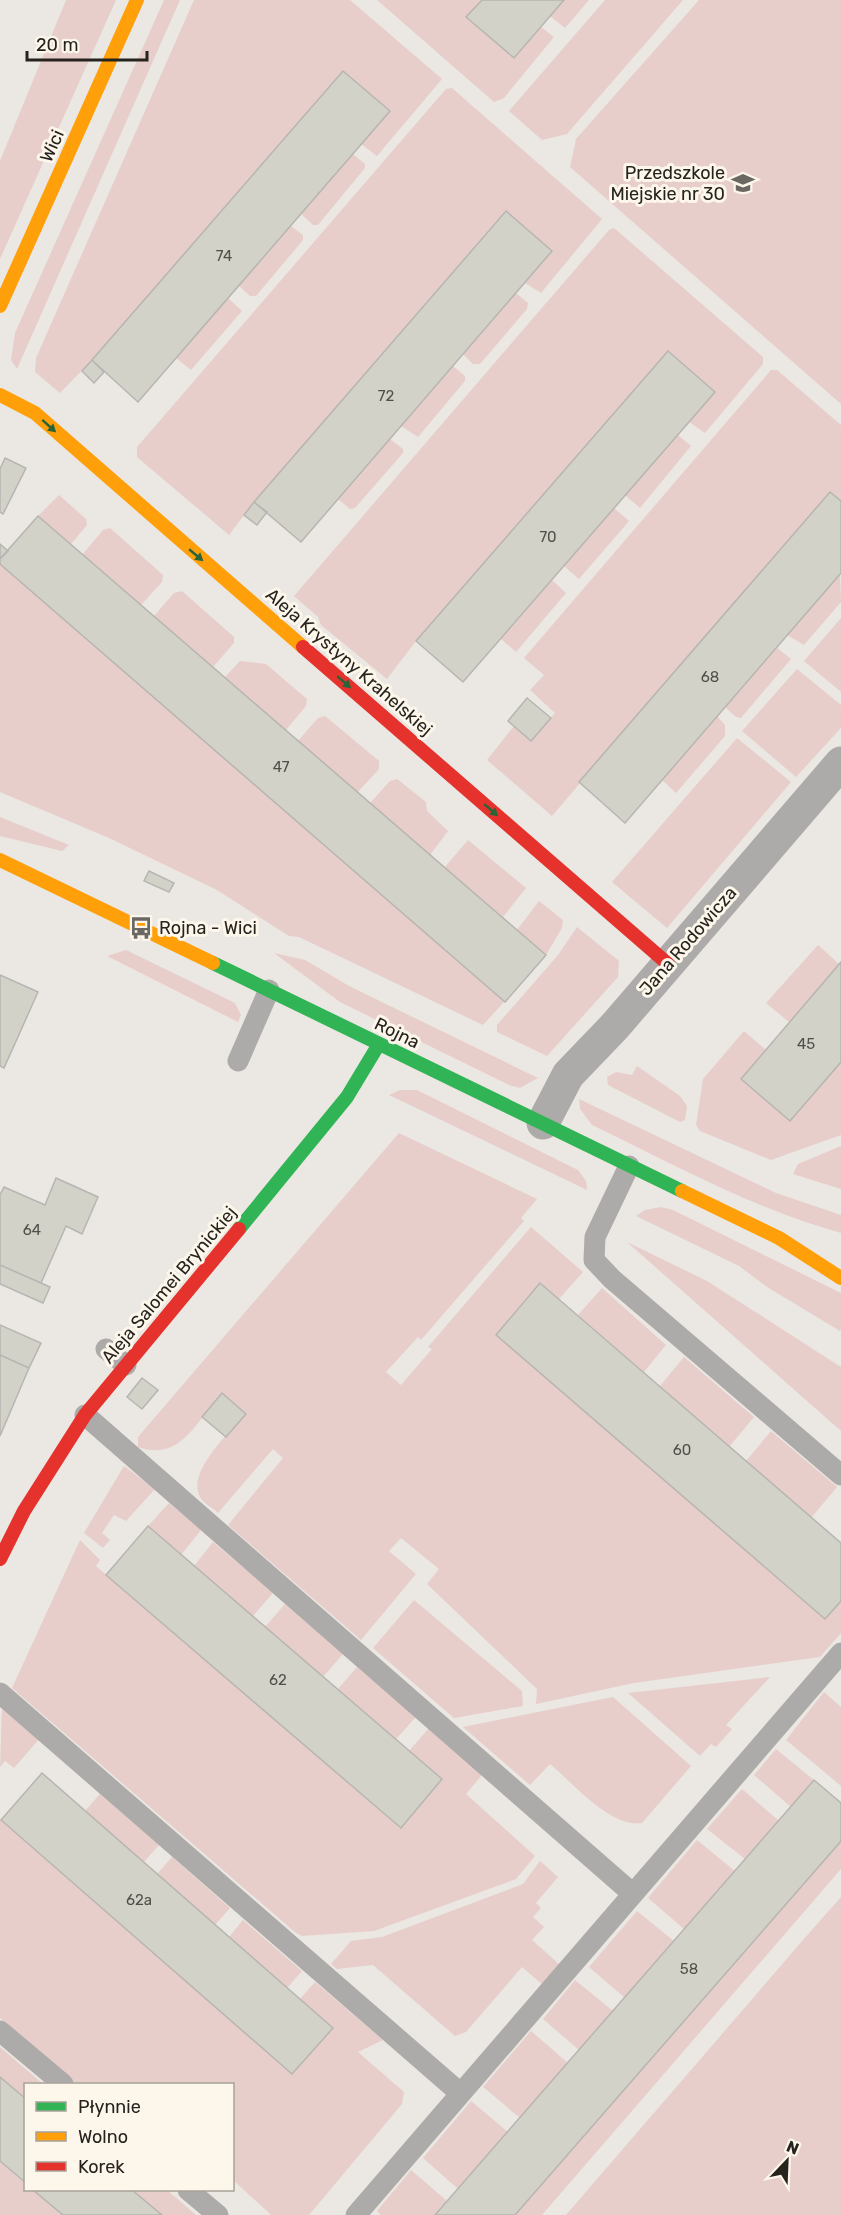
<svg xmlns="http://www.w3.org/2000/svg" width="841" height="2215" font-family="Rubik,sans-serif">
	<rect width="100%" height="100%" fill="#ebe7e2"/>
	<path fill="#e7cecb" d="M 66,0 L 116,0 L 0,259 L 0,161 Z
		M 164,0 L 180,0 L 17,369 L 11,360 L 15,333 Z
		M 194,0 L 350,0 L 442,79 L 377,156 L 361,144 L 390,111 L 343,71 L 92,360 L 60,393 L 35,372 L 36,358 Z
		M 377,0 L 482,0 L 467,18 L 514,58 L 541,27 L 554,37 L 504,98 L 494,102 Z
		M 564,0 L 589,0 L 565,28 L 550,16 Z
		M 605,0 L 683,0 L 567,134 L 542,140 L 509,111 Z
		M 699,0 L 841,0 L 841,404 L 570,167 L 576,139 Z
		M 452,88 L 602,219 L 541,293 L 525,283 L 552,251 L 505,211 L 254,502 L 229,535 L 137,457 L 137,447 L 446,89 Z
		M 353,154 L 365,164 L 365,168 L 318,225 L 313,225 L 301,214 Z
		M 291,226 L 303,235 L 303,240 L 256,296 L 250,296 L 239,286 Z
		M 614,228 L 763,357 L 763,364 L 705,433 L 689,422 L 668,351 L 416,641 L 387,679 L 321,625 L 318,617 L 294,596 L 609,230 Z
		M 516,293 L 528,303 L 527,309 L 480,364 L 473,364 L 463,354 Z
		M 228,298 L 242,311 L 191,370 L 176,358 Z
		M 453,366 L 465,376 L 465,381 L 418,437 L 401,426 Z
		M 771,370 L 777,370 L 841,425 L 841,501 L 830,492 L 552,816 L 487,760 L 514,726 L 531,741 L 555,713 L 530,690 L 544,675 L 524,658 Z
		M 678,435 L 691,446 L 640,508 L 625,495 Z
		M 390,439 L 403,449 L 403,453 L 355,508 L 350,509 L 338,499 Z
		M 59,495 L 86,519 L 87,525 L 71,544 L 38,516 Z
		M 614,508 L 629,521 L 579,579 L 564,566 Z
		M 110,528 L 163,575 L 162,582 L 141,605 L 82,555 L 103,530 Z
		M 0,564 L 505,1001 L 483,1025 L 299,937 L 289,936 L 217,890 L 109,838 L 0,792 Z
		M 840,575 L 841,602 L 804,645 L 787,635 Z
		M 552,580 L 566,593 L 516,652 L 501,639 Z
		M 182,591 L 234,637 L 234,643 L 213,667 L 154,616 L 174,593 Z
		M 841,618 L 841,692 L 804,661 Z
		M 777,648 L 791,659 L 741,718 L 736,717 L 725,707 Z
		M 240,661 L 266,664 L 307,699 L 306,706 L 286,730 L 225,677 Z
		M 797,669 L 841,705 L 841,728 L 796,777 L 742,731 Z
		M 325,716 L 379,761 L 379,769 L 358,792 L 298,741 L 318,718 Z
		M 717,716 L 725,725 L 725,736 L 676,793 L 662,780 Z
		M 737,738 L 791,782 L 667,928 L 612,882 Z
		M 397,779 L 426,802 L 427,811 L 448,831 L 430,855 L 370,803 L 390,781 Z
		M 0,817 L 69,845 L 62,851 L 0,836 Z
		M 468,840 L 526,888 L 503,917 L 445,867 Z
		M 539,901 L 563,920 L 562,928 L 546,955 L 517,930 Z
		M 577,927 L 619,961 L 618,977 L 547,1056 L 497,1032 L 497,1025 L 558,955 Z
		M 818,945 L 839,964 L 789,1022 L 766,1003 Z
		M 126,950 L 235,1003 L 241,1015 L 238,1022 L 107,956 Z
		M 274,953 L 305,960 L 349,986 L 538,1078 L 520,1088 L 509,1085 L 340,1002 Z
		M 744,1031 L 766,1050 L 741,1079 L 790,1121 L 841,1062 L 841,1135 L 771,1160 L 700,1131 L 696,1125 L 703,1079 Z
		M 637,1066 L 680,1096 L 687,1106 L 685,1120 L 680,1122 L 608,1085 L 607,1077 L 616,1072 L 632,1075 Z
		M 400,1090 L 417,1090 L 578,1170 L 586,1181 L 587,1190 L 389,1095 Z
		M 579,1099 L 776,1193 L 841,1215 L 841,1233 C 754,1209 673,1164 592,1125 L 580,1109 Z
		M 399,1133 L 537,1199 L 521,1218 L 524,1221 L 421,1340 L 418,1337 L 386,1372 L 401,1385 L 432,1349 L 428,1347 L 531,1227 L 583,1272 L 559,1299 L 540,1284 L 496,1335 L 825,1619 L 841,1601 L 841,1633 L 820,1657 L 634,1683 L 536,1704 L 537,1689 L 427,1584 L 439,1569 L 401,1538 L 389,1551 L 416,1574 L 361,1640 L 228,1525 L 283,1458 L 273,1449 L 218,1513 C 213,1508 203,1503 200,1497 C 186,1472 230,1432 245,1414 L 222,1394 C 195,1421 182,1462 138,1447 L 138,1437 Z
		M 841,1146 L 841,1189 L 793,1174 L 798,1164 Z
		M 661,1207 L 673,1210 L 841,1293 L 841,1329 L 840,1331 L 767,1287 L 739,1266 L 636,1216 L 645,1210 Z
		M 627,1242 L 707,1281 L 841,1367 L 841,1431 Z
		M 602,1288 L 666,1345 L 644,1372 L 578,1315 Z
		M 684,1357 L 754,1417 L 729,1447 L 660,1386 Z
		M 771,1431 L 837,1487 L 811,1518 L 746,1461 Z
		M 124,1466 L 155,1489 L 126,1521 L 114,1515 L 102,1533 L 110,1540 L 103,1548 L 84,1533 Z
		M 169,1503 L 201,1530 L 181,1555 L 148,1526 Z
		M 80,1540 L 100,1560 L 96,1566 L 400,1828 L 442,1779 L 409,1751 L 429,1728 L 482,1775 L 466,1794 L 535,1856 L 516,1879 L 374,1931 L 302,1936 L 296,1933 L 12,1688 Z
		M 213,1542 L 273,1593 L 253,1616 L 194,1566 Z
		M 414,1600 L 522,1691 L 523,1706 L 454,1718 L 373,1648 Z
		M 285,1604 L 343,1654 L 323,1677 L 265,1627 Z
		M 357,1667 L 416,1717 L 396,1739 L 338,1689 Z
		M 770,1677 L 726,1725 L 732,1729 L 716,1747 L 711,1744 L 700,1756 L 628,1693 Z
		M 824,1692 L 841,1707 L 841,1786 L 786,1740 Z
		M 613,1697 L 691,1766 L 642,1823 C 610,1828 573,1783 550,1764 L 530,1785 L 463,1727 Z
		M 2,1709 L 40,1738 L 14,1768 L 5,1761 L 0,1767 Z
		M 776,1749 L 814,1780 L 791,1807 L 754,1775 Z
		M 742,1789 L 779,1821 L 745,1859 L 707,1829 Z
		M 100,1794 L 159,1845 L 144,1862 L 85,1811 Z
		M 0,1819 L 292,2074 L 300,1999 L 315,1982 L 383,2040 L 358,2052 L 404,2092 L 402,2104 L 309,2215 L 271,2215 L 233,2180 L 232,2084 L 76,2084 L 0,2018 Z
		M 697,1840 L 735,1871 L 684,1929 L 648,1898 Z
		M 841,1841 L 841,1869 L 542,2215 L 515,2215 Z
		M 172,1857 L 230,1908 L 215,1925 L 157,1874 Z
		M 540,1861 L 558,1877 L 536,1903 L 541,1908 L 533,1917 L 544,1927 L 532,1940 L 559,1964 L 543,1985 L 522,1967 L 466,2032 L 455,2036 L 373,1965 L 337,1969 L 331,1964 L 351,1941 L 382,1937 L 523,1884 Z
		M 841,1897 L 841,2215 L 566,2215 L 803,1940 Z
		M 637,1911 L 674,1941 L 625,1998 L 589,1967 Z
		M 243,1920 L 302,1971 L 287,1988 L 229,1937 Z
		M 575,1980 L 613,2011 L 579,2050 L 543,2019 Z
		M 531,2031 L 568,2063 L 520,2118 L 483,2087 Z
		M 0,2047 L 43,2084 L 26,2084 L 25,2099 L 0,2077 Z
		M 471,2101 L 508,2132 L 458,2189 L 423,2158 Z
		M 0,2161 L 25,2183 L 26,2190 L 33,2190 L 63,2215 L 0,2215 Z
		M 411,2170 L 447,2201 L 435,2215 L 381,2215 L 377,2211 Z
		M 132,2190 L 167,2190 L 196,2215 L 162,2215 Z"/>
	<path fill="#d3d2c9" stroke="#b7b5b1" stroke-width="1.5" d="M 482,0 L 564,0 L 514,58 L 466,17 Z
		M 343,71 L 390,111 L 138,402 L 92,360 Z
		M 506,211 L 552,251 L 301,542 L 254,502 Z
		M 668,351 L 715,392 L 463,682 L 416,641 Z
		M 92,360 L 104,372 L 94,383 L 82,371 Z
		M 5,458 L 26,468 L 3,514 L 0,512 L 0,469 Z
		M 830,492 L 841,501 L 841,573 L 625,823 L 579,782 Z
		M 254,502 L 267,512 L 257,525 L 244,515 Z
		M 38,516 L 546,955 L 505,1002 L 0,564 L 0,559 Z
		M 0,544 L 8,551 L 0,559 Z
		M 527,698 L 551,718 L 531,741 L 508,721 Z
		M 149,871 L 174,883 L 169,892 L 144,881 Z
		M 841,962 L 841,1062 L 790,1121 L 741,1079 Z
		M 0,975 L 38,992 L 4,1068 L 0,1066 Z
		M 56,1178 L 98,1197 L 82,1234 L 66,1226 L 41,1283 L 0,1265 L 0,1195 L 4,1187 L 45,1205 Z
		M 0,1265 L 50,1287 L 43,1303 L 0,1284 Z
		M 540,1283 L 841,1543 L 841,1601 L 825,1619 L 496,1335 Z
		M 0,1325 L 41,1343 L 29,1368 L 0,1355 Z
		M 0,1355 L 29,1368 L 0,1436 Z
		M 142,1378 L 158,1390 L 142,1409 L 127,1397 Z
		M 222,1393 L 246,1414 L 226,1437 L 202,1417 Z
		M 148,1526 L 442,1779 L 401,1828 L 106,1575 Z
		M 42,1773 L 333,2028 L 292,2074 L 1,1820 Z
		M 814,1780 L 841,1803 L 841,1841 L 515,2215 L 435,2215 Z
		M 0,2077 L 26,2099 L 26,2183 L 0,2161 Z
		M 33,2190 L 132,2190 L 162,2215 L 63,2215 Z"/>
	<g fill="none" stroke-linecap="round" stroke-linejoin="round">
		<path stroke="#acaba9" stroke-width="21" d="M 238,1061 L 269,990
			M 629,1166 L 595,1237 L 594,1260 L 612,1279 L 841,1475
			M 106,1349 L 126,1365
			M 85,1415 L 633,1894
			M 0,1693 L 460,2093
			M 0,2031 L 63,2084
			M 188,2190 L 218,2215
			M 356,2215 L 841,1653"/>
		<path stroke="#acaba9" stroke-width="33" d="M 543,1123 L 568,1075 L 615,1026 L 841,763"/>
		<path stroke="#30b455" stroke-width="14" d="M 213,963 L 682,1191
			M 239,1229 L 347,1097 L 379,1044"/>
		<path stroke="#ff9f0a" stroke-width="14" d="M 0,306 L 137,0
			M 0,395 L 35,413 L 303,647
			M 0,860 L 213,963
			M 682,1191 L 779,1238 L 841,1278"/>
		<path stroke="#e5322d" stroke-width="14" d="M 303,647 L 668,964
			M 0,1559 L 24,1511 L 85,1415 L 239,1229"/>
	</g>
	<defs><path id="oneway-solid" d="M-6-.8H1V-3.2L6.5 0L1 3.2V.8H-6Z" transform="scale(1.5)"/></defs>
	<g fill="#2a6437">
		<use href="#oneway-solid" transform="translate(49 426) rotate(42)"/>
		<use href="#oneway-solid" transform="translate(196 555) rotate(40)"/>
		<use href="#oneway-solid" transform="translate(344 682) rotate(41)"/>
		<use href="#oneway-solid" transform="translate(491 810) rotate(41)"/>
	</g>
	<defs>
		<g id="school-bare" transform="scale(1.8)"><path d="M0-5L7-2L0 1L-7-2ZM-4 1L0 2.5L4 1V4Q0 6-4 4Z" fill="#6b6863" stroke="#fdf6eb" stroke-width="2.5" paint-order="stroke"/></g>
		<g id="bus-bare" transform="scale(1.8)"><path d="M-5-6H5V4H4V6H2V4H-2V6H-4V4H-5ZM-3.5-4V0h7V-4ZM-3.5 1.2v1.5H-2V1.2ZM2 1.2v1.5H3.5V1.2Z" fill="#6b6863" stroke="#fdf6eb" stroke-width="2.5" paint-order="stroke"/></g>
	</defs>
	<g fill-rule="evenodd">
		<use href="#school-bare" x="743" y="183"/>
		<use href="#bus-bare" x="141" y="928"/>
	</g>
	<g text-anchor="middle" stroke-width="6" stroke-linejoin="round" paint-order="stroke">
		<g font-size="15" fill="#514f4a">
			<text x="224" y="261">74</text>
			<text x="386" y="401">72</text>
			<text x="548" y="542">70</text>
			<text x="710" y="682">68</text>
			<text x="281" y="772">47</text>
			<text x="806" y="1049">45</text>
			<text x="32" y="1235">64</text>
			<text x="682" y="1455">60</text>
			<text x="278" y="1685">62</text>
			<text x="139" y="1905">62a</text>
			<text x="689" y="1974">58</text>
		</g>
		<g font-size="18" fill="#26231f" stroke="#fdf6eb">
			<text transform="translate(52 146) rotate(-66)" y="6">Wici</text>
			<text transform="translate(349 662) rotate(41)" y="6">Aleja Krystyny Krahelskiej</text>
			<text transform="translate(688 941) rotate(-49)" y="6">Jana Rodowicza</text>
			<text transform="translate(397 1033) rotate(26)" y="6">Rojna</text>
			<text transform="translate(169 1285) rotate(-50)" y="6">Aleja Salomei Brynickiej</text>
		</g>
		<g font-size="18" fill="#26231f" stroke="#fdf6eb" text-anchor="end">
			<text x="725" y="179">Przedszkole<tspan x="725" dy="21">Miejskie nr 30</tspan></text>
			<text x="159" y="934" text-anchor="start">Rojna - Wici</text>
		</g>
	</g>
	<rect x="24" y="2083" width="210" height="108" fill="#fdf6eb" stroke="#a7a299" stroke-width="1.5"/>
	<rect x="36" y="2102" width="30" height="9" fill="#30b455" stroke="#a7a299" stroke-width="1.5"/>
	<text x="78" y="2113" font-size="18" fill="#26231f">Płynnie</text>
	<rect x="36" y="2132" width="30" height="9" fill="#ff9f0a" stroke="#a7a299" stroke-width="1.5"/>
	<text x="78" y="2143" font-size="18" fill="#26231f">Wolno</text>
	<rect x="36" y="2162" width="30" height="9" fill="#e5322d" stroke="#a7a299" stroke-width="1.5"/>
	<text x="78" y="2173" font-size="18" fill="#26231f">Korek</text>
	<g transform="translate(787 2161) rotate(23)" stroke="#fdf6eb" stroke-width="4.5" paint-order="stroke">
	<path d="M0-4.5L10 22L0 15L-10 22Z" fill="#26231f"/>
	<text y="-9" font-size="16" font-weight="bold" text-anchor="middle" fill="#26231f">N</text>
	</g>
	<path d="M27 51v9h120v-9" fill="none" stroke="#26231f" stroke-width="3"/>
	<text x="36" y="51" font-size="18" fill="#26231f" stroke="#fdf6eb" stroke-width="4.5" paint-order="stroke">20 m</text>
</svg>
